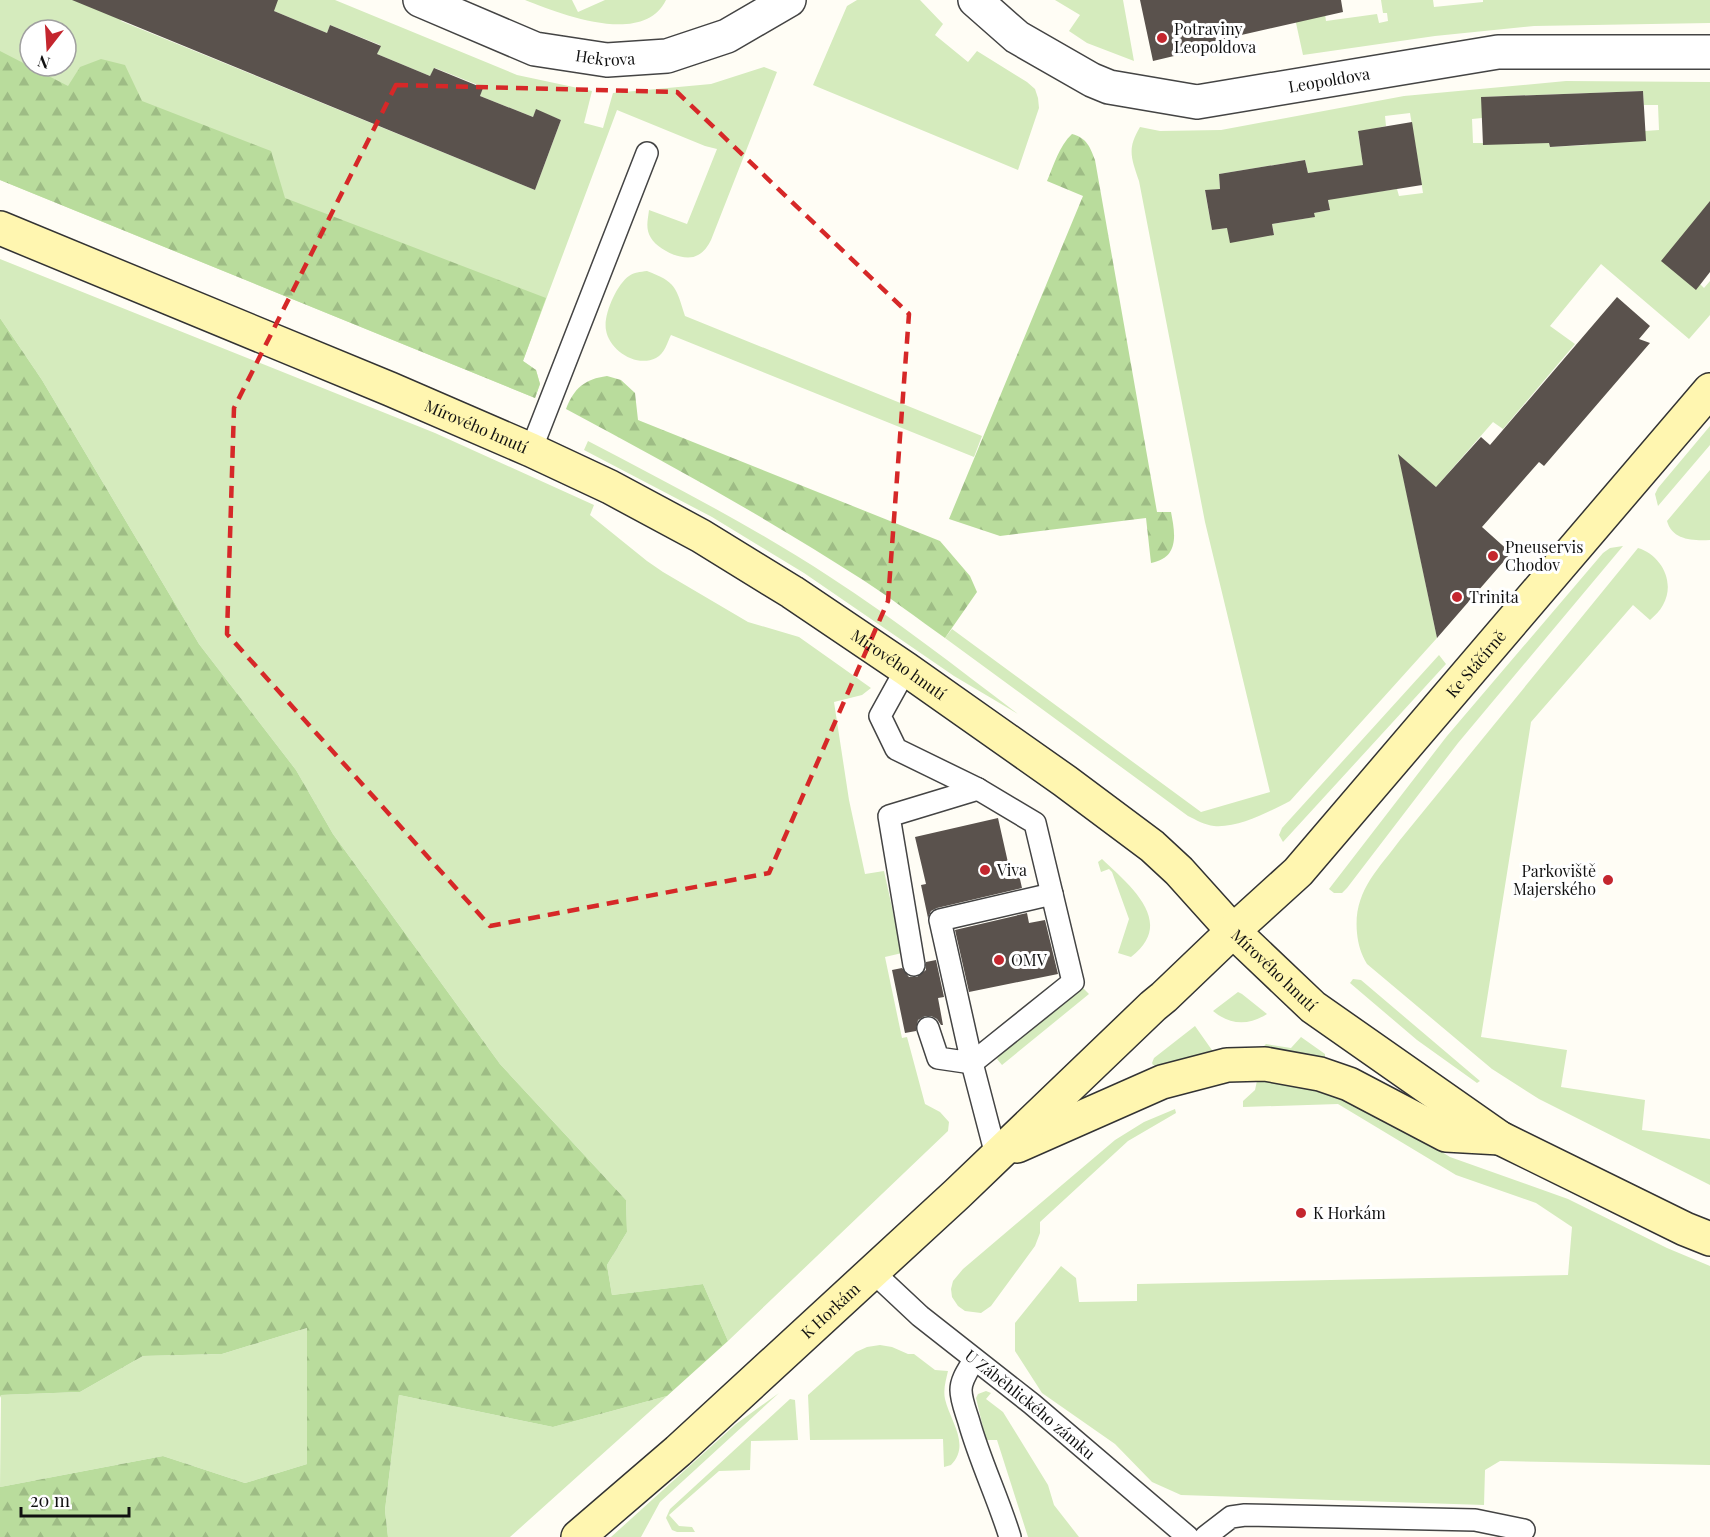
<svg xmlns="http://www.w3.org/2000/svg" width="1710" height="1537" font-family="'Playfair Display',serif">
	<defs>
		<pattern id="forest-firs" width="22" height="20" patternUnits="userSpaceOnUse" patternTransform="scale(1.5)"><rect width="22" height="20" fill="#b9dc9c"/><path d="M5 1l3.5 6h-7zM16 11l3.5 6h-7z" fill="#9ebc85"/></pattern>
	</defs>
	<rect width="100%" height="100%" fill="#fffdf5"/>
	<path fill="#d5ebbd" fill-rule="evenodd" d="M 0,0 L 129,0 L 121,21 L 535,190 L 561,120 L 536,110 L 533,117 L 480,96 L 483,87 L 435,68 L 430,76 L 377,54 L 380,45 L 330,25 L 327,33 L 274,11 L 269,0 L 335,0 L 517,75 L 592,91 L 584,123 L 603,128 L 613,93 L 711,84 L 764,67 L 777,72 L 711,240 C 708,246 704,252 698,255 C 685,263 658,250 651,238 C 645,229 648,219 649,210 L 687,224 L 717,149 L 705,146 L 617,110 L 523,361 L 536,370 L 540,384 L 535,398 L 0,180 ZM 30,30 L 66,30 L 66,66 L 30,66 Z
		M 525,0 L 572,0 L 578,12 L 605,0 L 666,0 C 643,47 561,14 525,0 Z
		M 857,0 L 920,0 L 943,24 L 935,35 L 968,62 L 977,51 L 1027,82 L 1035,89 L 1038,98 L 1039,108 L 1018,170 L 813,85 L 847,6 Z
		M 1055,0 L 1123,0 L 1134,61 L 1087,43 L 1069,31 L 1080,15 Z
		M 1291,0 L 1323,0 L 1326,21 L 1377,14 L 1379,23 L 1388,21 L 1387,13 L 1383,13 L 1381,0 L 1433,0 L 1434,7 L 1483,2 L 1483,0 L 1710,0 L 1710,23 L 1534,26 L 1435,36 L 1303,55 Z
		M 1566,81 L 1710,82 L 1710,201 L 1700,284 L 1704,288 L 1710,281 L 1710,315 L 1689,339 L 1601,264 L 1550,326 L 1575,344 L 1503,429 L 1493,422 L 1436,487 L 1399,456 L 1437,638 L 1290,801 C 1268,812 1239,828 1214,826 C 1205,825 1196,820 1188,816 L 945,638 L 952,629 L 1201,812 L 1270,792 L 1205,522 L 1139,181 C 1131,157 1127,149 1140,127 L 1160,131 L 1221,130 L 1404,96 ZM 1643,91 L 1644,105 L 1658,105 L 1659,130 L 1645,131 L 1589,143 L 1588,145 L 1550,147 L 1549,143 L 1473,143 L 1472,119 L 1482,118 L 1482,97 ZM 1410,113 L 1423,193 L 1399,196 L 1397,189 L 1368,193 L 1358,132 L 1386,126 L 1385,116 ZM 1305,160 L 1308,173 L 1323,171 L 1330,210 L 1314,213 L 1314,217 L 1272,224 L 1274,234 L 1227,228 L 1212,230 L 1205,191 L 1220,189 L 1219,174 Z
		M 0,259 L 435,433 L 594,505 L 590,515 L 647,561 L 663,572 L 748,622 L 799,637 L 871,688 L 862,695 L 834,702 L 849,800 L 865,874 L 884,871 L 902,953 L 885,957 L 902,1038 L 907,1037 L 925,1104 L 940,1112 L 949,1122 L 948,1131 L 728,1341 L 703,1284 L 612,1295 L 607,1265 L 627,1232 L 626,1200 L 500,1064 L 333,834 L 296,770 L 199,644 L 42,380 L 0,318 Z
		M 647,271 C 676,282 676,287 685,316 L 982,436 L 974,457 L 671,335 C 667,343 665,353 656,358 C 636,368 609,350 606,330 C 603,315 617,284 629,276 C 634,272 640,272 647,271 Z
		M 1710,426 L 1710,445 L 1658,506 L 1655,494 L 1658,488 Z
		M 588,441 C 670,484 752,526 830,577 C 895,619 956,667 1018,714 L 954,676 L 804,573 L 712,517 L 584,450 Z
		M 1710,470 L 1710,540 C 1693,541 1672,540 1667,521 Z
		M 1623,546 L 1458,743 L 1347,888 L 1342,893 L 1334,893 L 1329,889 L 1447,736 L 1603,553 L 1610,548 Z
		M 1638,548 C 1661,555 1676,582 1663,605 C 1660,611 1655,615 1650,620 L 1633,605 L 1531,722 L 1481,1037 L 1567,1050 L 1561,1087 L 1645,1100 L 1642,1130 L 1710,1139 L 1710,1185 L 1539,1099 L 1492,1069 L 1367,964 C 1361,954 1358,944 1357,933 C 1353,892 1377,871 1400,840 Z
		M 1439,655 L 1446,664 L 1283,842 L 1279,835 L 1282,828 Z
		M 1102,859 C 1129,885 1177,922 1131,957 L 1118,953 L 1129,919 L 1112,872 L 1109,869 L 1101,872 L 1098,862 Z
		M 1353,979 L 1361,980 L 1480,1081 L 1477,1083 L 1417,1040 L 1350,983 Z
		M 1081,986 L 1089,994 L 1002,1065 L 997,1059 L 999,1056 Z
		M 1238,992 L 1242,994 L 1267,1014 C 1248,1026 1230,1025 1213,1011 Z
		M 1195,1026 L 1214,1053 L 1156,1066 L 1153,1065 L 1152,1063 L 1154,1058 Z
		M 1301,1037 L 1325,1054 L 1325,1060 L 1261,1049 L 1266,1044 L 1291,1048 Z
		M 1258,1076 L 1295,1081 L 1374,1110 L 1450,1157 L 1568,1199 L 1667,1248 L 1710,1266 L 1710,1465 L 1500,1461 L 1485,1470 L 1484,1505 L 1181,1495 L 1152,1482 L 1115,1444 L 1042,1393 L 1015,1351 L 1015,1323 L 1061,1266 L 1076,1278 L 1079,1302 L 1137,1301 L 1137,1284 L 1568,1275 L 1572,1227 L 1536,1203 L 1456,1175 L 1338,1104 L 1243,1107 L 1243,1101 L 1255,1090 Z
		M 1175,1109 L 1176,1113 L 1128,1141 L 1040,1222 L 1040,1233 L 1035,1246 L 991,1306 L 981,1313 L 965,1311 L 958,1306 L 952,1297 L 951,1289 L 953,1281 L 963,1269 L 1115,1140 L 1144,1122 Z
		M 307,1328 L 307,1464 L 245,1483 L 163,1456 L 0,1487 L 1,1395 L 80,1392 L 143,1356 L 222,1354 Z
		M 880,1345 L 892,1347 L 908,1354 L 914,1354 L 935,1370 L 948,1371 C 946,1380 943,1389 945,1399 C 950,1421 971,1445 951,1465 L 944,1467 L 943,1439 L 810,1440 L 808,1395 L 856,1352 L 867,1347 Z
		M 986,1391 L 991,1393 L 986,1399 L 1003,1412 L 1048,1485 L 1054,1505 L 1079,1537 L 1028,1537 L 997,1440 L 986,1440 L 976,1398 L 978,1394 Z
		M 779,1393 L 660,1502 L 641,1537 L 611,1537 L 736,1424 Z
		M 399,1395 L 553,1427 L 667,1396 L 510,1537 L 388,1537 L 385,1510 Z
		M 790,1399 L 795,1400 L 798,1440 L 751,1441 L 750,1470 L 719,1471 L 669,1515 L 679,1526 L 692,1527 L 695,1532 L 677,1532 L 672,1530 L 666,1518 L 670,1509 Z"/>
	<path fill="url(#forest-firs)" d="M 0,51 L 68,86 L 80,67 L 101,59 L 125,65 L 142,101 L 271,151 L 285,198 L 546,298 L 523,361 L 536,370 L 540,384 L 535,398 L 0,180 Z
		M 1072,134 C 1087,138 1090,147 1095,160 L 1157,512 L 1171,512 C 1175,533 1180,558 1151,563 L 1146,518 L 1000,536 L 949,519 L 1083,196 L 1047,181 C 1054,165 1059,146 1072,134 Z
		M 0,318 L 42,380 L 199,644 L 296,770 L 333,834 L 500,1064 L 626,1200 L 627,1232 L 607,1265 L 612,1295 L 703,1284 L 728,1341 L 667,1396 L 553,1427 L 399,1395 L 385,1510 L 388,1537 L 0,1537 L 0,1487 L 163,1456 L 245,1483 L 307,1464 L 307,1328 L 222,1354 L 143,1356 L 80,1392 L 1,1395 L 0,1398 Z
		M 607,376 L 621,380 L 635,393 L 638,420 L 940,541 L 970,576 L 977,592 L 945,638 C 918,619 891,598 863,580 C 767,518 667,463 566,409 C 574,388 585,379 607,376 Z"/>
	<path fill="#5a524d" d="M 72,0 L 278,0 L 274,11 L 327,33 L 330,25 L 381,46 L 377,54 L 430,76 L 434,68 L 483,88 L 480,96 L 533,117 L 536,109 L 561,120 L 535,190 Z
		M 1140,0 L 1341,0 L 1343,12 L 1215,41 L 1216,46 L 1153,61 Z
		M 1643,91 L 1646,141 L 1550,147 L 1549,143 L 1483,145 L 1481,97 Z
		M 1412,122 L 1422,185 L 1328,200 L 1330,210 L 1314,213 L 1315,217 L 1272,224 L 1274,235 L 1230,243 L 1227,228 L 1212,230 L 1205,190 L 1220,189 L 1219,174 L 1305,160 L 1308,173 L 1363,165 L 1358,131 Z
		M 1710,201 L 1710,272 L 1696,290 L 1661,261 Z
		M 1617,297 L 1650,326 L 1639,339 L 1650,343 L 1544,466 L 1539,462 L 1482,527 L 1511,553 L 1437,638 L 1398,454 L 1436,487 L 1481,437 L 1490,445 Z
		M 998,818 L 1009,867 L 1017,866 L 1022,888 L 937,908 L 931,911 L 928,918 L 921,885 L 926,884 L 915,837 Z
		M 1027,913 L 1029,923 L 1045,920 L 1058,974 L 969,992 L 955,930 Z
		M 936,960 L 944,997 L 938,998 L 943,1025 L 941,1025 L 937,1019 L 931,1016 L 925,1016 L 918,1020 L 916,1031 L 905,1033 L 892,970 L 902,968 L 909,977 L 917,977 L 926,970 L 926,962 Z"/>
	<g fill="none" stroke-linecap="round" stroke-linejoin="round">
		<g stroke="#444" stroke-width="24">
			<g id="lane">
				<path d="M 531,450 L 647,153"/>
				<path d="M 906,669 L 880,716 L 896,749 L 978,789 L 1035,823 L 1073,982 L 972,1063 L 996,1155"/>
				<path d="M 914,965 L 889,816 L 978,789"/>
				<path d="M 928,1028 L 938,1058 L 972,1063 L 940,920 L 1052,894"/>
				<path id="s1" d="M 872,1271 L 920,1316 L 1032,1404 L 1188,1537"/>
				<path d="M 974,1360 C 969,1369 961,1379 961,1390 C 961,1400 966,1412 969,1422 C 980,1461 998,1498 1010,1537"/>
				<path d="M 1205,1537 L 1231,1517 L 1245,1515 L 1475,1520 L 1524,1530"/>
			</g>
		</g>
		<g stroke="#444" stroke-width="36">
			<g id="street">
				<path id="s2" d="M 420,0 L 535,49 L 607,60 L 667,56 L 727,36 L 789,0"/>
				<path id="s3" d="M 975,0 L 1017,37 L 1092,80 L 1109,87 L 1197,102 L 1498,52 L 1710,52"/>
			</g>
		</g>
		<g stroke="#333" stroke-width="36">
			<g id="secondary">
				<path id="s4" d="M 0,228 L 390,389 L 531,450 L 610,487 L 701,536 L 792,592 L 906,669 L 1065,781 L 1152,846 L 1179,871 L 1233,931 L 1313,1007 L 1500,1138 L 1685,1229 L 1710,1239"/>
				<path d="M 1017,1146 L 1162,1082 L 1227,1065 L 1265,1064 L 1320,1074 L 1349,1084 L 1446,1135 L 1500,1138"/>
				<path id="s5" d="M 578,1537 L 678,1451 L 957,1194 L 1153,1006 L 1164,997 L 1233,931 L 1298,872 L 1710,390"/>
			</g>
		</g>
		<use href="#lane" stroke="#fff" stroke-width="21"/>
		<use href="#street" stroke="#fff" stroke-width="33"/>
		<use href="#secondary" stroke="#fff6b0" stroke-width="33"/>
	</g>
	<path fill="none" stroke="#d62828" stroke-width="4.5" stroke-dasharray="12 8" stroke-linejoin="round" d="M 396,85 L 677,92 L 909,314 L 888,601 L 769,873 L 490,926 L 227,634 L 234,408 Z"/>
	<g fill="#c4262e" stroke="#fff" stroke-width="2">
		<circle cx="1162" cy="38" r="6"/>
		<circle cx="1493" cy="556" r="6"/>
		<circle cx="1457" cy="597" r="6"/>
		<circle cx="985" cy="870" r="6"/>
		<circle cx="1608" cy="880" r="6"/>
		<circle cx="999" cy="960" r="6"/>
		<circle cx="1301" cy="1213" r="6"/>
	</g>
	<g text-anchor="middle" stroke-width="6" stroke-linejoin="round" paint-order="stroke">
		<g font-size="16" fill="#111" stroke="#fff" text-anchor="start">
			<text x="1174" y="35">Potraviny<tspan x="1174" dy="18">Leopoldova</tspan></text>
			<text x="1505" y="553">Pneuservis<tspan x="1505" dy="18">Chodov</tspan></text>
			<text x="1469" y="603">Trinita</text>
			<text x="997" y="876">Viva</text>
			<text x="1596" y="877" text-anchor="end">Parkoviště<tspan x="1596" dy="18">Majerského</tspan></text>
			<text x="1011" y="966">OMV</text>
			<text x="1313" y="1219">K Horkám</text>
		</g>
		<g font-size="16" fill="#111" stroke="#fff">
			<text dy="6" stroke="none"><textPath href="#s2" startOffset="196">Hekrova</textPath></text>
			<text dy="6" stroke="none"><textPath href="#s3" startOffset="384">Leopoldova</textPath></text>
			<text dy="6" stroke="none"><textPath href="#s4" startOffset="516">Mírového hnutí</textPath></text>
			<text dy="6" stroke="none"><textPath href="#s4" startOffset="1002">Mírového hnutí</textPath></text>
			<text dy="6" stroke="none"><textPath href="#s5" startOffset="1254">Ke Stáčírně</textPath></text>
			<text dy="6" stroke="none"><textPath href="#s4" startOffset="1488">Mírového hnutí</textPath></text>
			<text dy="6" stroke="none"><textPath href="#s5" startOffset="339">K Horkám</textPath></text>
			<text dy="6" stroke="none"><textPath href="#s1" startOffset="207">U Záběhlického zámku</textPath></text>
		</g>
	</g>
	<g transform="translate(48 48) rotate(197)"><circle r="28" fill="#ffffff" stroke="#a0a0a0" stroke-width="1.5"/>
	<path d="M0-4.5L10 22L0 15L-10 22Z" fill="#c4262e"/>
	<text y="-9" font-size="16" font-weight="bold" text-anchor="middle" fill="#111111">N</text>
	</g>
	<path d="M21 1507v9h108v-9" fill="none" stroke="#111111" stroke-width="3"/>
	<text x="30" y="1507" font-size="18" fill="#111111" stroke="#ffffff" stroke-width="4.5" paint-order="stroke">20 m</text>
</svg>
